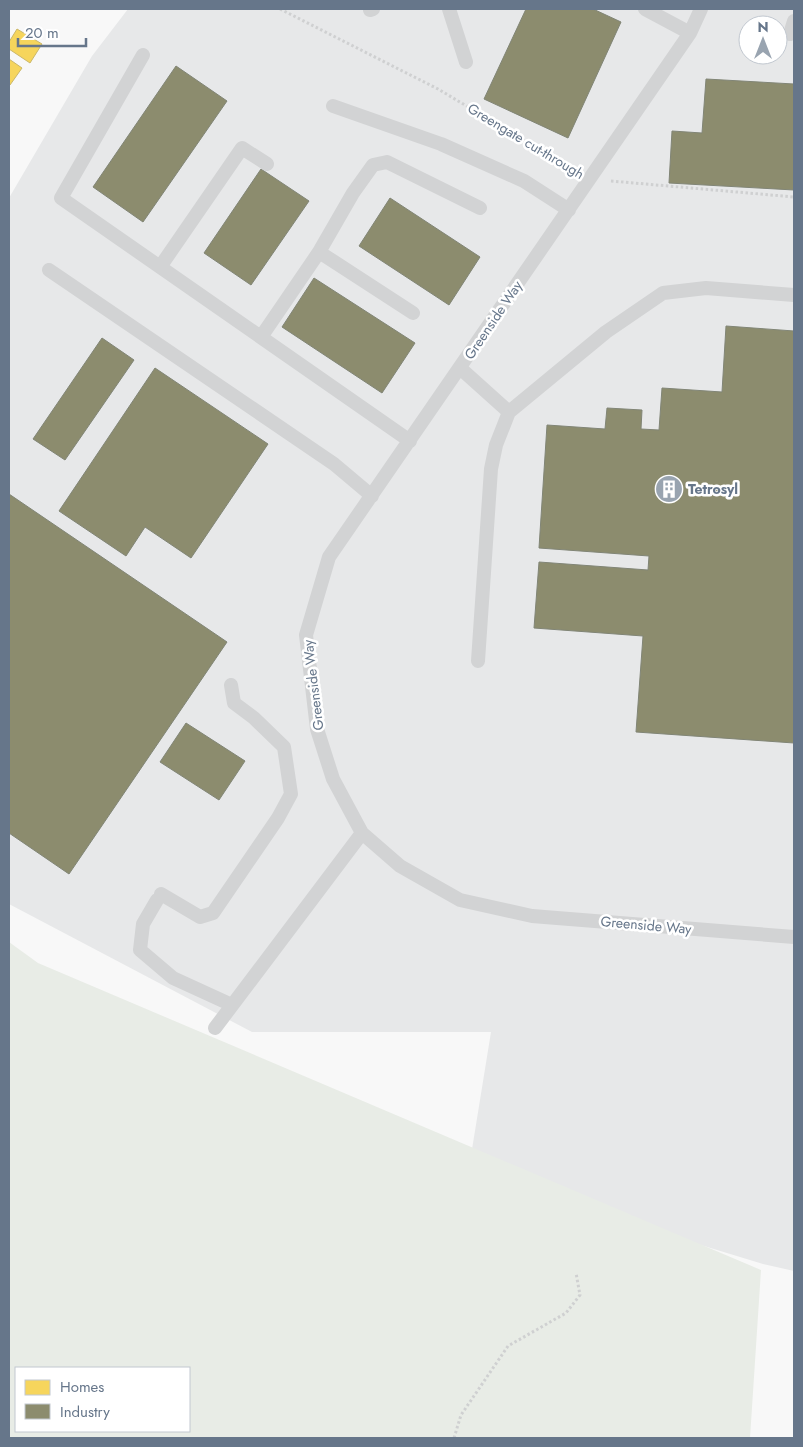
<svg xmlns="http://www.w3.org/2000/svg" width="803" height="1447" font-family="Jost,sans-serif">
	<rect width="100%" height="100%" fill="#f8f8f8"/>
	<path fill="#e7e8e9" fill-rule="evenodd" d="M 128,9 L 794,9 L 794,1271 L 763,1264 L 468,1174 L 491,1032 L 252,1032 L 9,904 L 9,198 L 92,56 ZM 748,25 L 778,25 L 778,55 L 748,55 Z"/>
	<path fill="#e8ece6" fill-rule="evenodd" d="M 9,942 L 38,963 L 761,1270 L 750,1438 L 9,1438 ZM 16,1368 L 189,1368 L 189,1431 L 16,1431 Z"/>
	<path fill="#f6d55c" stroke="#cbb86a" d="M 17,29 L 42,44 L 30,63 L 9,49 L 9,42 Z
		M 9,59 L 22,68 L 10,85 L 9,84 Z"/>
	<path fill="#8c8c6e" stroke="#818576" d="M 526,9 L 593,9 L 621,22 L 568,138 L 484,99 Z
		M 176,66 L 227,101 L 143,222 L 93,187 Z
		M 706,79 L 794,84 L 794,190 L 669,183 L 672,131 L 702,133 Z
		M 261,169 L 309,201 L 251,285 L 204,253 Z
		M 390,198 L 480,257 L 449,305 L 359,246 Z
		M 314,278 L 415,343 L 382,393 L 282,327 Z
		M 726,326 L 794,331 L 794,743 L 636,732 L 643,636 L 534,628 L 539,562 L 648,570 L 649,556 L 539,548 L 547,425 L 605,429 L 607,408 L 642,410 L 641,429 L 659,430 L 662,388 L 722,392 Z
		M 102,338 L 134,360 L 65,460 L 33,439 Z
		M 155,368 L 268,444 L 191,558 L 145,527 L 126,556 L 59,511 Z
		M 9,494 L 227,642 L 69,874 L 9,833 Z
		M 186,723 L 245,761 L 219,800 L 160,762 Z"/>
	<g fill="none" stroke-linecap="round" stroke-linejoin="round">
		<path stroke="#cfd0d1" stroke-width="3" stroke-dasharray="2.5 2.5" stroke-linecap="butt" d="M 280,9 L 438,89 L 574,170
			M 611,181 L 794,197
			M 454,1438 L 461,1415 L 508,1346 L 566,1313 L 580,1295 L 576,1273"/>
		<path stroke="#d2d3d4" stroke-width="14" d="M 449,9 L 466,62
			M 645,9 L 690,33
			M 701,9 L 690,33 L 329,557 L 306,635 L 317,729 L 333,779 L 362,833 L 400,866 L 460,900 L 532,916 L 794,937
			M 370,10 L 373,9
			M 790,34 L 794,21
			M 143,55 L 61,198 L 410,441
			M 333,106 L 441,144 L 524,181 L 569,210
			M 319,252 L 413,313
			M 160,267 L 242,148 L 267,164
			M 49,270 L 334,464 L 372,496
			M 261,337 L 319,252 L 353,193 L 373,165 L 387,162 L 480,208
			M 460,368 L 509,412
			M 478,661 L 491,469 L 496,445 L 509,412 L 606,332 L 663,293 L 706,288 L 794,295
			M 161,894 L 200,917 L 213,913 L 278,818 L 291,794 L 284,747 L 254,718 L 234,703 L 231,685
			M 157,900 L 143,924 L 140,950 L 173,978 L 232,1005
			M 215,1028 L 362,833"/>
	</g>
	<defs>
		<g id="building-disc" transform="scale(1.4375)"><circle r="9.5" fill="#99a4b0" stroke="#fff"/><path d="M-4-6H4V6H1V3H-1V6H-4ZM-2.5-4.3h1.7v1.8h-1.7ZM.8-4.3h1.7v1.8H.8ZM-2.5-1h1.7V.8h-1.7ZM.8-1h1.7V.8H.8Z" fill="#fff"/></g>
	</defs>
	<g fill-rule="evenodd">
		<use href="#building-disc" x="669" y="489"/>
	</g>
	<g text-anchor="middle" stroke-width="5" stroke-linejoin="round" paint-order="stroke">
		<g font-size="14" fill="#66768a" stroke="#fff">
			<text transform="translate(526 141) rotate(31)" y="5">Greengate cut-through</text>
			<text transform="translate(493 320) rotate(-56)" y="5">Greenside Way</text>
			<text transform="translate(313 685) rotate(-97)" y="5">Greenside Way</text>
			<text transform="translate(646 925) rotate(5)" y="5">Greenside Way</text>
		</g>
		<g font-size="14" font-weight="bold" fill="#66768a" stroke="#fff" text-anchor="start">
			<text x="688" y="494">Tetrosyl</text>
		</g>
	</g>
	<rect width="803" height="1447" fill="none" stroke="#66768a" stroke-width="20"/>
	<rect x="15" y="1367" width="175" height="65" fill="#ffffff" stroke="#c2c8d0"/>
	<rect x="25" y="1380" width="25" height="15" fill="#f6d55c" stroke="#c2c8d0"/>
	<text x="60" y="1392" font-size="15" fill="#66768a">Homes</text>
	<rect x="25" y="1404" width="25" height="15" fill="#8c8c6e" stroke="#c2c8d0"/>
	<text x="60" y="1417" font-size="15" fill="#66768a">Industry</text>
	<g transform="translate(763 40)"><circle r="24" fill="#ffffff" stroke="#c2c8d0"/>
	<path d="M0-4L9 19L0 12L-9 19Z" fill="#99a4b0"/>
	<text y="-8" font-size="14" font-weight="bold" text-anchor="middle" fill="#66768a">N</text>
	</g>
	<path d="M18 38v8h68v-8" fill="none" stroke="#66768a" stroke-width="2.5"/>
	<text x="25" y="38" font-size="15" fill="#66768a" stroke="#ffffff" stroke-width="4" paint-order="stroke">20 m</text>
</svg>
